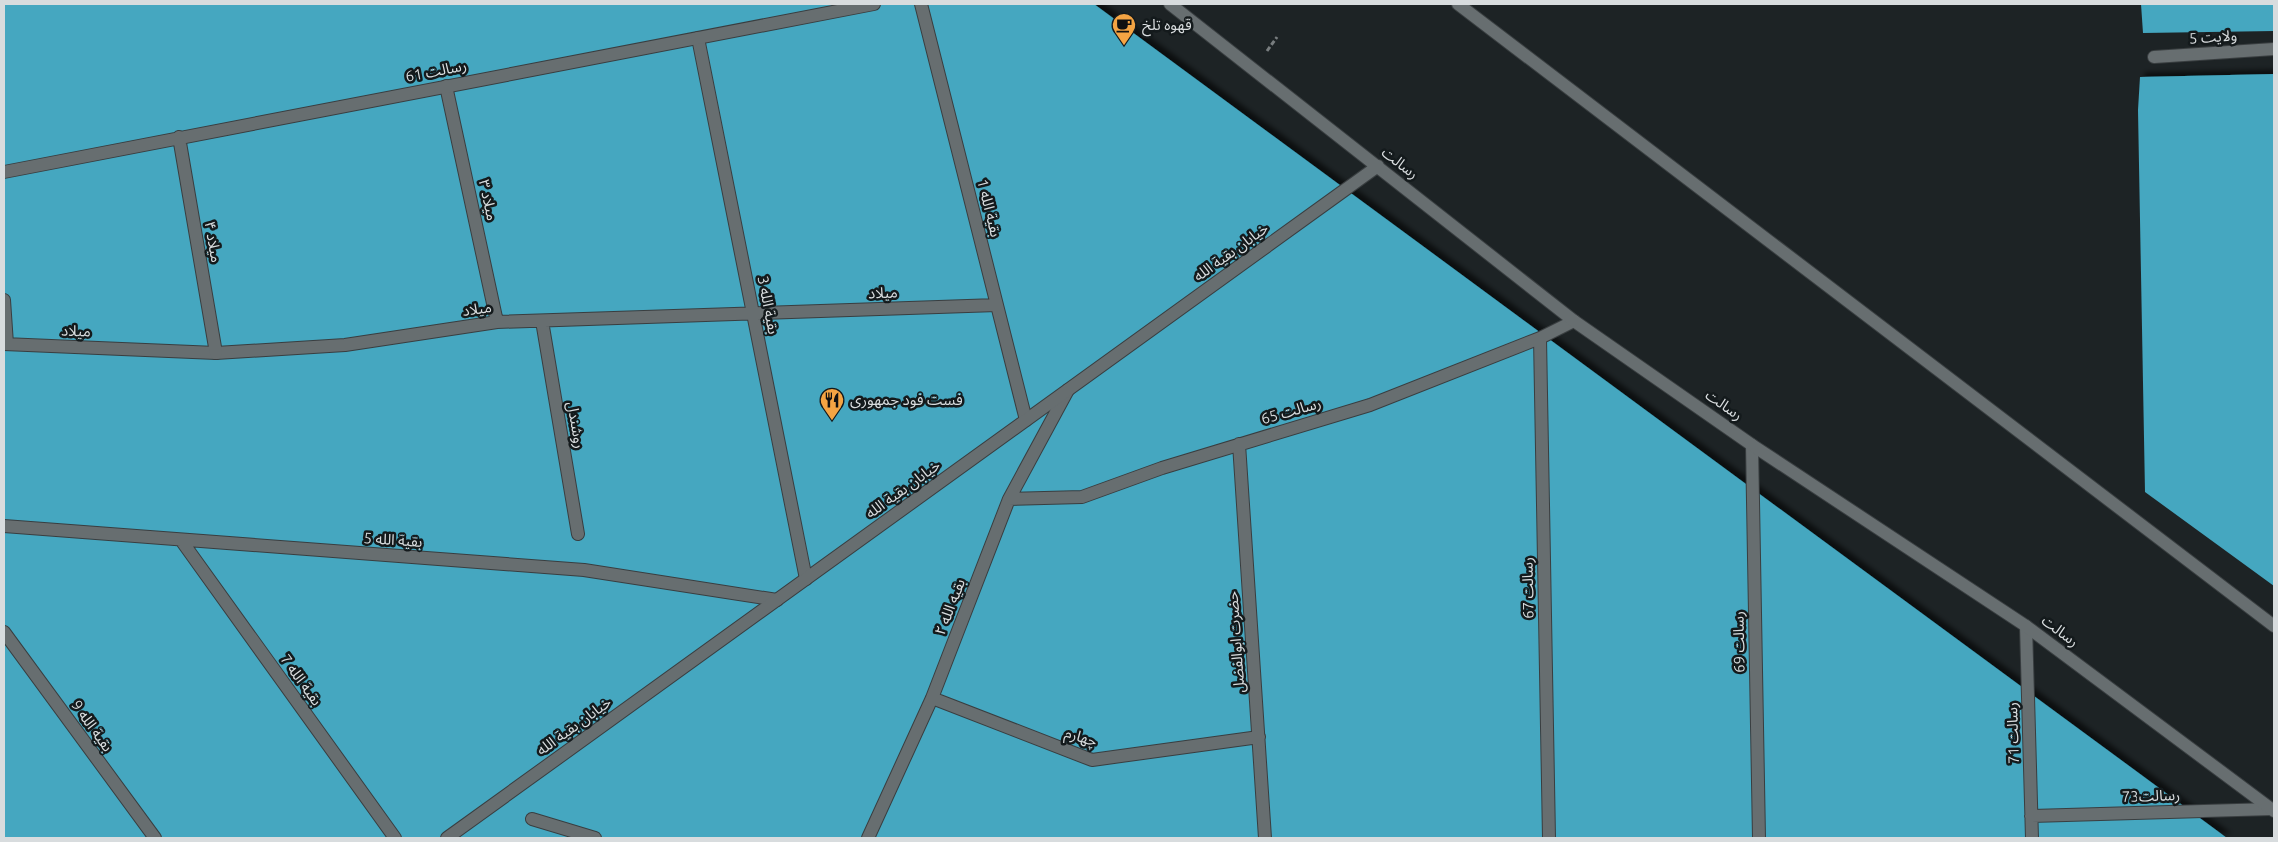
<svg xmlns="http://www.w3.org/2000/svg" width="2278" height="842" font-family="Ubuntu,'Noto Sans Arabic',sans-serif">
	<defs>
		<filter id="shadow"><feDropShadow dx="4.5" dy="-4.5" stdDeviation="2.5" flood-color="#0009"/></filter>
	</defs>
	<rect width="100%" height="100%" fill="#1d2325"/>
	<path fill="#44a7c0" filter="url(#shadow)" d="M 4,4 L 1094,4 L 2227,838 L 4,838 Z
		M 2141,4 L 2274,4 L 2274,31 L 2143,33 Z
		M 2274,74 L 2274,586 L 2145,492 L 2138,110 L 2140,77 Z"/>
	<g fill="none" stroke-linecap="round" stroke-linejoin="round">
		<g stroke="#393e40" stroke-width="14">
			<path id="service" d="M 921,4 L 1026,420
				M 698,38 L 806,579
				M 446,86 L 497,322
				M 4,300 L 7,344
				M 542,321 L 578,534
				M 4,344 L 216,353 L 345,345 L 497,322 L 997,305"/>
		</g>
		<g stroke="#393e40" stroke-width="14">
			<path id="minor" d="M 2154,57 L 2274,49
				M 179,137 L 216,353
				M 4,172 L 874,4
				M 1540,338 L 1549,838
				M 1239,444 L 1265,838
				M 1752,445 L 1759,838
				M 1009,499 L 1082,497 L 1162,468 L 1370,405 L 1540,338 L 1574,321
				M 4,526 L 584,570 L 777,600
				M 181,540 L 395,838
				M 2026,626 L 2032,838
				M 4,632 L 155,838
				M 932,698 L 1092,760 L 1259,737
				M 2031,816 L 2272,809
				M 532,819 L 595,838
				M 868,838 L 932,698 L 1009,499 L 1068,390"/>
		</g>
		<g stroke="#393e40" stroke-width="14">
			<path id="secondary" d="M 1170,4 L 1574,321 L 1752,445 L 2026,626 L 2274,811
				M 1458,4 L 2274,626
				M 447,838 L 1378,166"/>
		</g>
		<path stroke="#787d7f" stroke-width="3" stroke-dasharray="5 2.5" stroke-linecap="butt" d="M 1267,51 L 1277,37"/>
		<use href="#service" stroke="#676e70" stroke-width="12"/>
		<use href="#minor" stroke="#676e70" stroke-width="12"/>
		<use href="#secondary" stroke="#676e70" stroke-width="12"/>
	</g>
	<defs>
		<g id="cafe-pin" transform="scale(1.25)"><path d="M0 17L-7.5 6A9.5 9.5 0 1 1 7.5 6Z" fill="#f4a443" stroke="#141a1c"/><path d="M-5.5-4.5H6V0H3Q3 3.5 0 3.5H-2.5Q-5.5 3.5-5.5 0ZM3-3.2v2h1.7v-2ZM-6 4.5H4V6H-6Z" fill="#111"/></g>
		<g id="restaurant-pin" transform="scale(1.25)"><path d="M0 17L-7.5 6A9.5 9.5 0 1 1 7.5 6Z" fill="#f4a443" stroke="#141a1c"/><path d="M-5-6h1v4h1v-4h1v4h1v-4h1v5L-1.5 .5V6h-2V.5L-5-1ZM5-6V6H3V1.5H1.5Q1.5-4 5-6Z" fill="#111"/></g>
	</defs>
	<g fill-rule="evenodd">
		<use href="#cafe-pin" x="1124" y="25"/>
		<use href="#restaurant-pin" x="832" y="400"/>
	</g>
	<g text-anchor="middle" stroke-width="5" stroke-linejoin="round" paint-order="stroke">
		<g font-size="15" fill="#d8dcde" stroke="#141a1c" text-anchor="start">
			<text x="1142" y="30">قهوه تلخ</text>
			<text x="850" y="405">فست فود جمهوری</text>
		</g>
		<g font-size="15" fill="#d8dcde" stroke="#141a1c">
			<text transform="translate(2213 37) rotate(-4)" y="5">ولایت 5</text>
			<text transform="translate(436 71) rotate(-11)" y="5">رسالت 61</text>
			<text transform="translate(1400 163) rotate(38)" y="5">رسالت</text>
			<text transform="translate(488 200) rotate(78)" y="5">میلاد ۳</text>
			<text transform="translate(989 208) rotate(76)" y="5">بقیة الله 1</text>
			<text transform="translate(213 242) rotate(80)" y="5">میلاد ۴</text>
			<text transform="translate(1231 252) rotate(-36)" y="5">خیابان بقیة الله</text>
			<text transform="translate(883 293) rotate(-2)" y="5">میلاد</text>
			<text transform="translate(768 305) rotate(79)" y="5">بقیة الله 3</text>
			<text transform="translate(477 309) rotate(-8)" y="5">میلاد</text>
			<text transform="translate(76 331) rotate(2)" y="5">میلاد</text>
			<text transform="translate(1724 405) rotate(35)" y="5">رسالت</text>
			<text transform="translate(1291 411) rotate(-16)" y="5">رسالت 65</text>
			<text transform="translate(576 425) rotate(80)" y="5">روشندل</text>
			<text transform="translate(903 489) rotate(-36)" y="5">خیابان بقیة الله</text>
			<text transform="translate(393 540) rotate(4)" y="5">بقیة الله 5</text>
			<text transform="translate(1528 588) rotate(-91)" y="5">رسالت 67</text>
			<text transform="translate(950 607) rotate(-69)" y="5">بقیه الله ۲</text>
			<text transform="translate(2060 631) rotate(37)" y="5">رسالت</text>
			<text transform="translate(1236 642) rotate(-94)" y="5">حضرت ابوالفضل</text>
			<text transform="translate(1739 642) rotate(-91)" y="5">رسالت 69</text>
			<text transform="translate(301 680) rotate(54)" y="5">بقیة الله 7</text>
			<text transform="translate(92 726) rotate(54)" y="5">بقیة الله 9</text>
			<text transform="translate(574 726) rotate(-36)" y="5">خیابان بقیة الله</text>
			<text transform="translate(2013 733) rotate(-92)" y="5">رسالت 71</text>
			<text transform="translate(1081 737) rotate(17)" y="5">چهارم</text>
			<text transform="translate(2151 796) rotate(-2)" y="5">رسالت73</text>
		</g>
	</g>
	<rect width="2278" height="842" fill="none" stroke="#d8dcde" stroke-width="10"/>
</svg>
